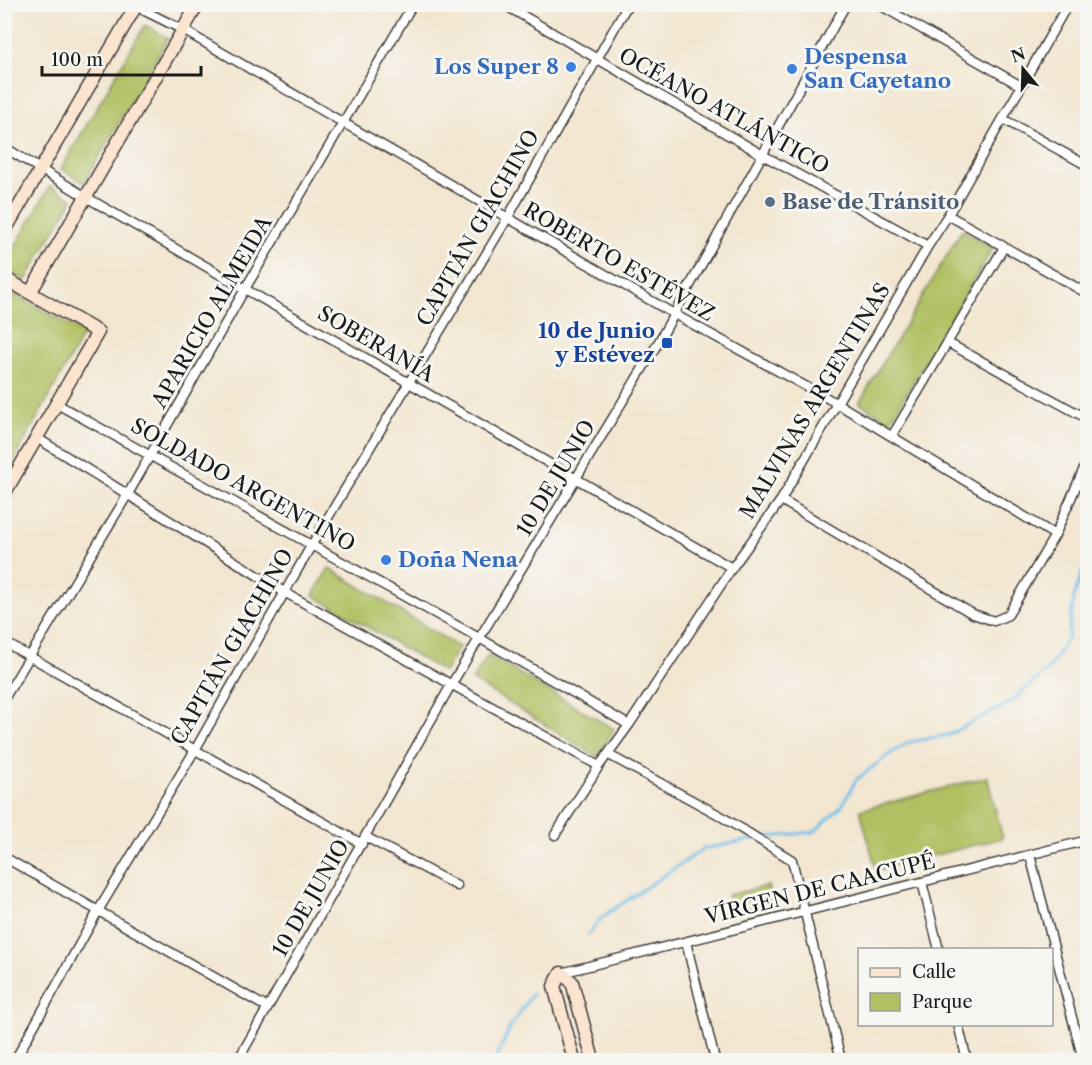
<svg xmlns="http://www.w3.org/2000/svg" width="1092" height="1065" font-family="'Libre Caslon Text',serif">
	<rect width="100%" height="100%" fill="#f6f6f2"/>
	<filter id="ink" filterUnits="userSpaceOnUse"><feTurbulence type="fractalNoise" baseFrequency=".0167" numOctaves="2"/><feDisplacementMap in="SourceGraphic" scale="12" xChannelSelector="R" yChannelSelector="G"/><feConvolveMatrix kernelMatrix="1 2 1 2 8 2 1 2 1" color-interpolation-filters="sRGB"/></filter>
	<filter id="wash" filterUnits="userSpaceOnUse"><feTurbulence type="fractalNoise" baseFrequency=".008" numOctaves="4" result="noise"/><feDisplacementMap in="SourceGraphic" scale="24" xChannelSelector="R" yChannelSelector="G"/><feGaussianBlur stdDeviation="1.35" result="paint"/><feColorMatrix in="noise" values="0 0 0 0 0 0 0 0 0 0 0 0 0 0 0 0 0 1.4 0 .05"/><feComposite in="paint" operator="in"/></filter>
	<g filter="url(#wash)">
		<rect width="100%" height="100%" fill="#f3e6d0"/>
		<path fill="#b0c062" stroke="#666e3f" stroke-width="1.5" d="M 145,25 L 168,38 L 84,183 L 61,169 Z
			M 50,186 L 73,199 L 25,281 L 5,269 L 5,264 Z
			M 962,230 L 993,248 L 890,421 L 859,403 Z
			M 5,289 L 84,333 L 5,476 Z
			M 329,568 L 459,647 L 444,672 L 313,595 Z
			M 488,655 L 614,729 L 597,757 L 472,680 Z
			M 987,777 L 1003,838 L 876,870 L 860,810 Z
			M 768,886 L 772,903 L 731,913 L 727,895 Z"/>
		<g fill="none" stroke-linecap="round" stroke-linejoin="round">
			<path stroke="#6fbfea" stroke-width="3" d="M 761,838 L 814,832 L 842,806 L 856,780 L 891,753 L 910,742 L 948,735 L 1011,702 L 1049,668 L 1068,638 L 1074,596 L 1088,557
				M 589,934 L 602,917 L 703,849 L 755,839
				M 495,1060 L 511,1026 L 532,994"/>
		</g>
	</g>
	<g filter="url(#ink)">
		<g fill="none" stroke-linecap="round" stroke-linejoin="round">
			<g stroke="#3c3a37" stroke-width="11">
				<path id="street" d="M 503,4 L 761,154 L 928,246
					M 878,4 L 1021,86
					M 133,5 L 183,30 L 674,314 L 838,404 L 1055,535
					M 1003,119 L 1088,166
					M 4,147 L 86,197 L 245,289 L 732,568
					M 948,215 L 1088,294
					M 948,343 L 1088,419
					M 57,404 L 481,639 L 629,725
					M 892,436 L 1004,247
					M 37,438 L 284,592 L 599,766
					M 781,500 L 973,614 L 994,621 L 1008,615 L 1055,535 L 1088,459
					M 4,642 L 362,844
					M 4,699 L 128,494 L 245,289 L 413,4
					M 609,755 L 719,815 L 792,860 L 841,1060
					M 555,835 L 599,766 L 629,725 L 732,568 L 781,500 L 928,246 L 948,215 L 1068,4
					M 366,837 L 457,886
					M 1030,855 L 1083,1060
					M 4,857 L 268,1008
					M 922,882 L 939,950
					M 686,942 L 715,1060
					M 561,973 L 1088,840
					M 958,1024 L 967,1060
					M 15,1060 L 98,911 L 195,750 L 311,546 L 507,219 L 628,4
					M 238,1060 L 451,685 L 658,343 L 846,4"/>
			</g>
			<g stroke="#3c3a37" stroke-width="15">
				<path id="secondary" d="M 4,232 L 137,4
					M 4,278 L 98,332 L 4,494
					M 30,293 L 198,4
					M 574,1060 L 554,986 L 561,973 L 572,982 L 593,1060"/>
			</g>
			<use href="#street" stroke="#fff" stroke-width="8"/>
			<use href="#secondary" stroke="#fce5d0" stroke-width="12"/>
		</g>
	</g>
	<g fill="#3f7fe0" stroke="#f6f6f2" stroke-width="2">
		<circle cx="571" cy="67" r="6"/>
		<circle cx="792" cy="69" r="6"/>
		<circle cx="386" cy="560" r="6"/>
	</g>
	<circle fill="#5c6f8a" stroke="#f6f6f2" stroke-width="2" cx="770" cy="202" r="6"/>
	<rect fill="#1a4fb4" stroke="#f6f6f2" stroke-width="2" x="661" y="337" width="12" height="12" rx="3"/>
	<g text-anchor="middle" stroke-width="6" stroke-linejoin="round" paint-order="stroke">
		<g font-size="21" font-weight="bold" fill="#366cbe" stroke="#f6f6f2" text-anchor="start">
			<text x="804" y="64">Despensa<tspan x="804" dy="24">San Cayetano</tspan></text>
			<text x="559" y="74" text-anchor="end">Los Super 8</text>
			<text x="398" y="567">Doña Nena</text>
		</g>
		<g font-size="21" fill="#1c1c1c" stroke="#f6f6f2">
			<text transform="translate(724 111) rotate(29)" y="7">OCÉANO ATLÁNTICO</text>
			<text transform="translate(478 228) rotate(-60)" y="7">CAPITÁN GIACHINO</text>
			<text transform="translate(619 262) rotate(30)" y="7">ROBERTO ESTÉVEZ</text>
			<text transform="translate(212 312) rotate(-60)" y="7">APARICIO ALMEIDA</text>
			<text transform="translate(376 344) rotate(30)" y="7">SOBERANÍA</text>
			<text transform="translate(815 401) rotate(-59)" y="7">MALVINAS ARGENTINAS</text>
			<text transform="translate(556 478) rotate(-59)" y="7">10 DE JUNIO</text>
			<text transform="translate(243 485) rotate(29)" y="7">SOLDADO ARGENTINO</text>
			<text transform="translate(232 647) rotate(-60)" y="7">CAPITÁN GIACHINO</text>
			<text transform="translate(820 889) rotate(-14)" y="7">VÍRGEN DE CAACUPÉ</text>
			<text transform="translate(311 898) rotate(-60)" y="7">10 DE JUNIO</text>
		</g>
		<g font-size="21" font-weight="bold" fill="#4e5e75" stroke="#f6f6f2" text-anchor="start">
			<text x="782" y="209">Base de Tránsito</text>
		</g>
		<g font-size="21" font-weight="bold" fill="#164399" stroke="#f6f6f2" text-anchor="end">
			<text x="655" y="338">10 de Junio<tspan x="655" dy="24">y Estévez</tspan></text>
		</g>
	</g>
	<rect width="1092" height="1065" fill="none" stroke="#f6f6f2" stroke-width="24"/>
	<rect x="858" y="948" width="195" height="78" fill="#f6f6f2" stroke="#9f9f9c" stroke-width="1.5"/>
	<rect x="870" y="968" width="30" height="9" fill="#fce5d0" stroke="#9f9f9c" stroke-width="1.5"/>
	<text x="912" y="978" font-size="18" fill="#1c1c1c">Calle</text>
	<rect x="870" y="993" width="30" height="18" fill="#b0c062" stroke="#9f9f9c" stroke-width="1.5"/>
	<text x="912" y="1008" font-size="18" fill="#1c1c1c">Parque</text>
	<g transform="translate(1023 69) rotate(341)" stroke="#f6f6f2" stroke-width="4.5" paint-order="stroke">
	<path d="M0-4.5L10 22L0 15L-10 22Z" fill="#1c1c1c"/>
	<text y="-9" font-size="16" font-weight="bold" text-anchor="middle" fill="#1c1c1c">N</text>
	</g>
	<path d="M42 66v9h159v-9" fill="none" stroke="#1c1c1c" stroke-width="3"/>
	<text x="51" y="66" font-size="18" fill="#1c1c1c" stroke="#f6f6f2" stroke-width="4.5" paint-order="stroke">100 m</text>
</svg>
